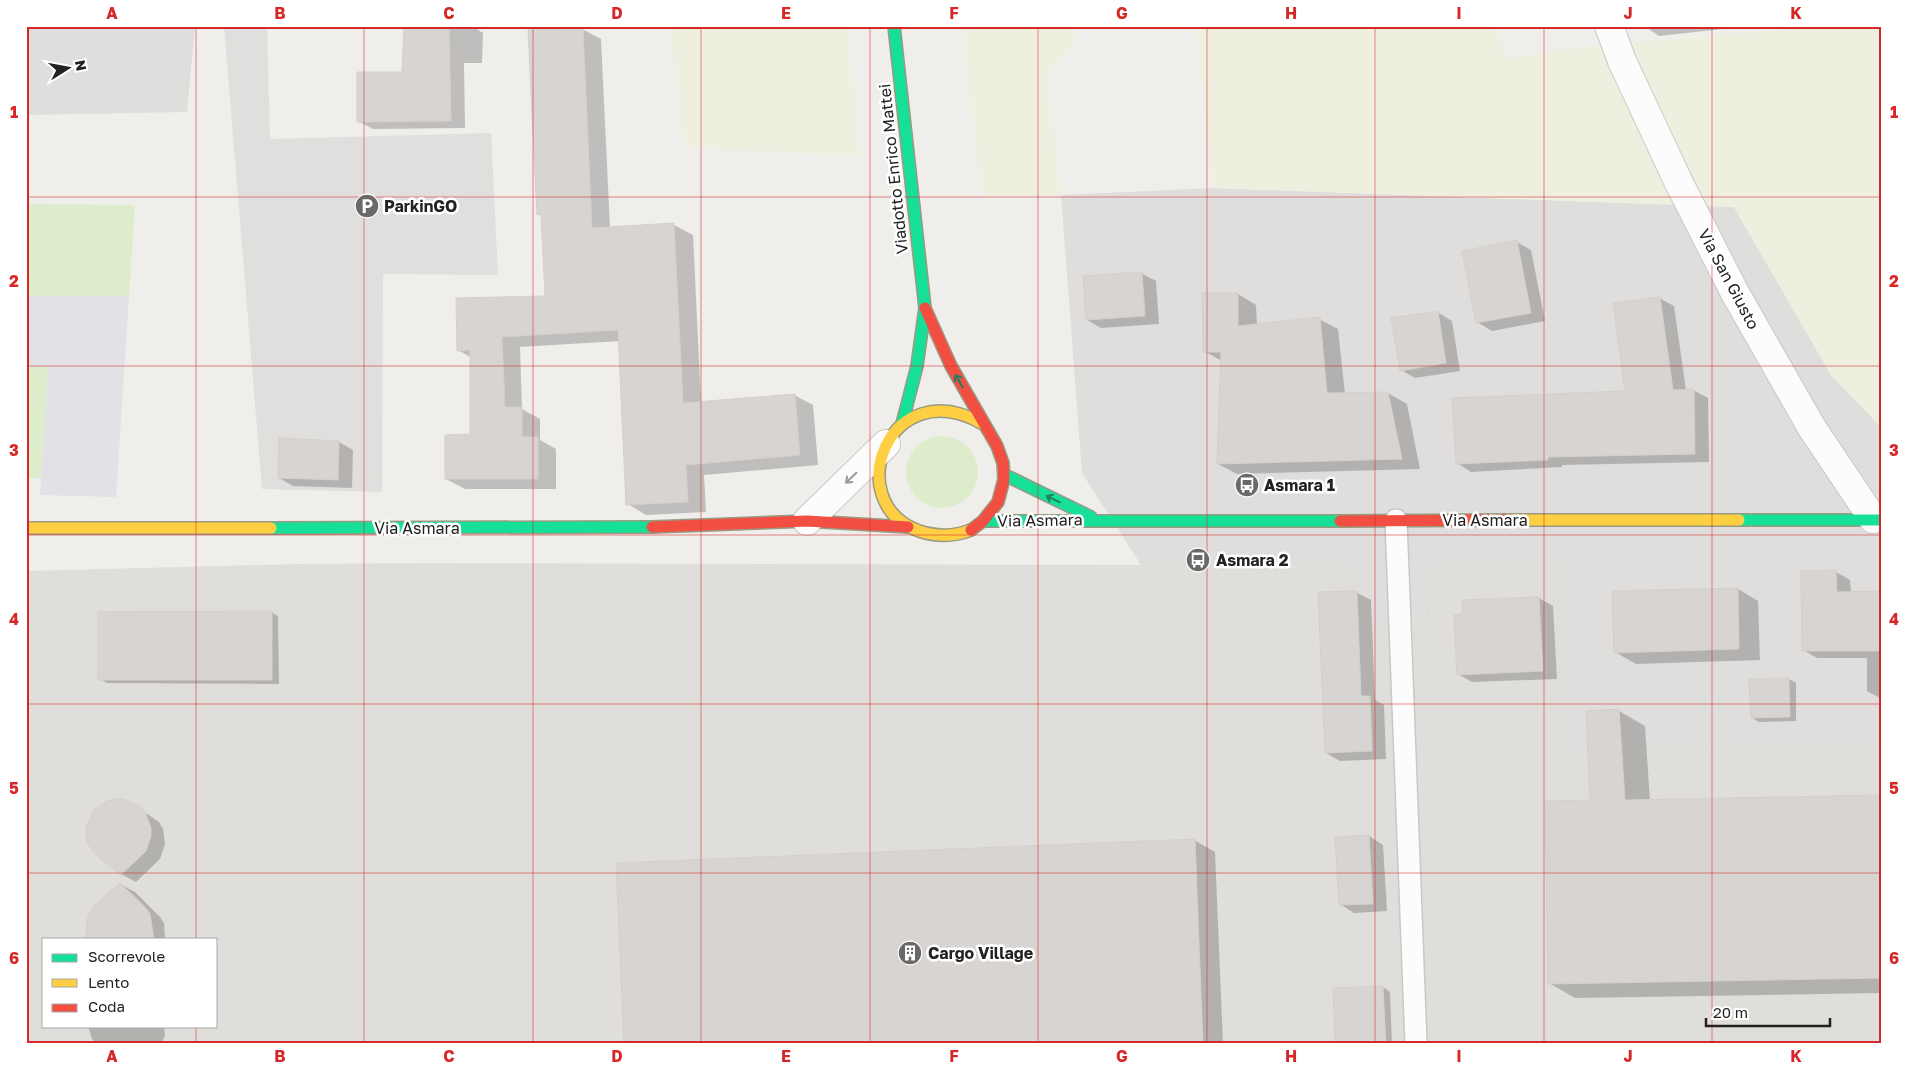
<svg xmlns="http://www.w3.org/2000/svg" width="1908" height="1070" font-family="'Golos Text',sans-serif">
	<rect width="100%" height="100%" fill="#f0eeeb"/>
	<path fill="#dfdedc" d="M 26,26 L 195,26 L 187,112 L 26,115 Z
		M 1213,188 L 1734,207 L 1831,375 L 1882,428 L 1882,743 L 1565,753 L 1560,563 L 1426,586 L 1424,621 L 1368,624 L 1364,591 L 1343,567 L 1141,565 L 1082,473 L 1061,195 Z"/>
	<path fill="#e0deda" fill-rule="evenodd" d="M 1442,561 L 1561,563 L 1565,753 L 1882,743 L 1882,1044 L 26,1044 L 26,571 L 299,564 L 424,563 L 1141,565 L 1343,567 L 1354,577 L 1364,591 L 1368,624 L 1424,621 L 1426,586 L 1433,571 ZM 44,939 L 216,939 L 216,1026 L 44,1026 Z"/>
	<path fill="#efefdf" d="M 670,26 L 847,26 L 859,156 L 686,147 Z
		M 962,26 L 1074,26 L 1075,45 L 1046,72 L 1061,195 L 983,196 Z
		M 1196,26 L 1497,26 L 1505,60 L 1555,50 L 1822,26 L 1882,26 L 1882,428 L 1831,375 L 1734,207 L 1213,188 Z"/>
	<path fill="#ddeccb" d="M 26,204 L 135,205 L 129,296 L 26,296 Z
		M 26,367 L 48,367 L 41,478 L 26,478 Z
		M906 472a36 36 0 1 1 72 0a36 36 0 1 1-72 0Z"/>
	<path fill="#e0dfde" d="M 224,26 L 267,26 L 270,139 L 491,133 L 498,275 L 383,274 L 382,492 L 262,489 Z"/>
	<path fill="#e2e1e5" d="M 26,296 L 129,296 L 116,497 L 40,495 L 48,367 L 26,367 Z"/>
	<path fill="#0003" d="M 405,26 L 472,26 L 483,33 L 482,63 L 464,63 L 465,128 L 373,129 L 358,121 L 403,73 Z
		M 1644,26 L 1722,26 L 1723,29 L 1659,36 Z
		M 582,29 L 601,39 L 610,228 L 674,225 L 693,235 L 701,403 L 794,395 L 813,405 L 818,465 L 704,475 L 706,512 L 646,515 L 628,504 L 620,341 L 520,347 L 522,409 L 540,419 L 540,440 L 556,449 L 556,489 L 465,489 L 446,479 L 471,436 L 472,358 L 458,350 L 546,297 L 542,216 L 538,214 Z
		M 1517,242 L 1531,250 L 1545,321 L 1492,331 L 1477,322 Z
		M 1141,273 L 1156,281 L 1159,324 L 1101,328 L 1087,320 Z
		M 1238,294 L 1256,305 L 1257,325 L 1319,319 L 1338,329 L 1345,394 L 1388,393 L 1407,404 L 1420,469 L 1237,474 L 1218,464 L 1222,361 L 1204,351 Z
		M 1659,298 L 1674,306 L 1686,390 L 1693,390 L 1708,398 L 1709,462 L 1562,465 L 1562,467 L 1471,472 L 1457,463 L 1627,392 Z
		M 1437,312 L 1452,321 L 1460,371 L 1415,378 L 1401,370 Z
		M 339,442 L 353,450 L 352,488 L 293,486 L 279,478 Z
		M 1802,572 L 1836,572 L 1850,580 L 1851,593 L 1882,592 L 1882,699 L 1867,691 L 1867,658 L 1817,658 L 1803,650 Z
		M 1738,589 L 1758,601 L 1760,660 L 1636,664 L 1615,652 Z
		M 1356,592 L 1371,600 L 1375,700 L 1384,705 L 1386,759 L 1340,761 L 1326,753 Z
		M 1539,598 L 1553,606 L 1557,679 L 1472,682 L 1458,674 Z
		M 271,612 L 278,616 L 279,684 L 107,683 L 100,679 Z
		M 1789,679 L 1796,683 L 1796,721 L 1759,722 L 1752,718 Z
		M 1619,711 L 1645,726 L 1650,801 L 1882,797 L 1882,993 L 1575,998 L 1549,983 L 1591,802 Z
		M 131,803 L 159,822 L 163,829 L 165,844 L 160,859 L 136,882 L 121,874 Z
		M 1369,836 L 1383,845 L 1387,911 L 1354,913 L 1340,904 Z
		M 1194,840 L 1215,852 L 1223,1044 L 625,1044 Z
		M 120,884 L 135,892 L 160,917 L 164,923 L 165,939 L 91,939 Z
		M 1383,987 L 1390,992 L 1392,1044 L 1337,1044 Z
		M 88,1026 L 164,1026 L 165,1035 L 162,1044 L 97,1044 L 92,1039 Z"/>
	<path fill="#d7d4d2" stroke="#d3d0cc" d="M 404,26 L 449,26 L 451,121 L 357,122 L 357,72 L 402,72 Z
		M 583,28 L 592,228 L 674,223 L 683,403 L 795,394 L 800,455 L 686,465 L 688,502 L 626,505 L 618,330 L 502,337 L 505,407 L 522,407 L 522,437 L 538,437 L 538,479 L 445,479 L 445,435 L 470,434 L 470,350 L 457,351 L 456,298 L 545,296 L 541,214 L 537,215 L 528,30 Z
		M 1517,240 L 1531,313 L 1476,323 L 1462,251 Z
		M 1142,272 L 1145,316 L 1086,320 L 1083,276 Z
		M 1202,293 L 1238,293 L 1238,326 L 1320,317 L 1327,393 L 1388,392 L 1402,459 L 1217,464 L 1221,352 L 1203,352 Z
		M 1660,297 L 1673,390 L 1694,389 L 1695,454 L 1548,457 L 1548,460 L 1456,464 L 1452,398 L 1625,391 L 1613,303 Z
		M 1438,311 L 1446,363 L 1400,371 L 1391,318 Z
		M 279,438 L 339,441 L 338,480 L 278,478 Z
		M 1836,570 L 1837,592 L 1882,591 L 1882,651 L 1802,651 L 1801,571 Z
		M 1738,588 L 1739,649 L 1614,653 L 1612,591 Z
		M 1357,591 L 1361,696 L 1370,696 L 1372,751 L 1325,753 L 1318,592 Z
		M 1539,597 L 1543,671 L 1457,675 L 1454,615 L 1463,614 L 1462,600 Z
		M 272,611 L 272,680 L 98,680 L 98,612 Z
		M 1789,678 L 1790,717 L 1751,718 L 1749,679 Z
		M 1619,709 L 1625,800 L 1882,795 L 1882,978 L 1548,984 L 1545,801 L 1590,800 L 1586,711 Z
		M 116,799 L 124,799 L 139,806 L 145,812 L 151,828 L 151,836 L 146,851 L 121,875 L 96,855 L 87,842 L 86,834 L 87,825 L 94,810 L 107,801 Z
		M 1369,835 L 1373,904 L 1339,905 L 1335,837 Z
		M 1195,839 L 1203,1044 L 624,1044 L 616,863 Z
		M 120,883 L 145,907 L 150,914 L 154,939 L 86,939 L 87,920 L 90,912 L 95,905 Z
		M 1383,986 L 1386,1044 L 1335,1044 L 1333,988 Z"/>
	<g fill="none" stroke-linecap="round" stroke-linejoin="round">
		<g stroke="#c9c8c7" stroke-width="24">
			<path id="lane" d="M 1396,520 L 1416,1044"/>
		</g>
		<g stroke="#c9c8c7" stroke-width="30">
			<path id="street" d="M 1609,26 L 1622,61 L 1678,181 L 1735,293 L 1812,428 L 1873,519
				M 807,521 L 886,444"/>
		</g>
		<g stroke="#999a82" stroke-width="14">
			<path id="fast" d="M 894,26 L 925,308 L 917,366 L 902,424
				M 1005,475 L 1091,517
				M 1739,520 L 1882,520
				M 984,521 L 1340,521
				M 271,528 L 652,527"/>
		</g>
		<g stroke="#999a82" stroke-width="14">
			<path id="slow" d="M 1508,520 L 1739,520
				M 26,528 L 271,528
				M 971,530 C 953,537 937,537 919,531 C 839,502 889,370 983,424"/>
		</g>
		<g stroke="#999a82" stroke-width="14">
			<path id="jam" d="M 925,308 L 951,366 L 997,446 L 1003,463 L 1004,479 L 998,502 L 983,521 L 971,530
				M 1340,521 L 1508,520
				M 652,527 L 807,521 L 908,527"/>
		</g>
		<use href="#lane" stroke="#fdfcfc" stroke-width="21"/>
		<use href="#street" stroke="#fdfcfc" stroke-width="28"/>
		<use href="#fast" stroke="#16e098" stroke-width="11"/>
		<use href="#slow" stroke="#ffcf43" stroke-width="11"/>
		<use href="#jam" stroke="#f24e42" stroke-width="11"/>
	</g>
	<defs><path id="oneway-shaft" d="M-6 0H5M1.5-3L5.5 0L1.5 3" fill="none" stroke-width="1.6" stroke-linecap="round" stroke-linejoin="round" transform="scale(1.25)"/></defs>
	<g stroke="#1c815d">
		<use href="#oneway-shaft" transform="translate(959 381) rotate(-120)"/>
		<use href="#oneway-shaft" transform="translate(1053 499) rotate(-154)"/>
	</g>
	<use stroke="#9a9a9a" href="#oneway-shaft" transform="translate(851 478) rotate(136)"/>
	<path fill="none" stroke="#d62828" stroke-width="1" stroke-opacity="0.55" d="M 196,26 L 196,939M 364,26 L 364,1044M 533,26 L 533,1044M 701,26 L 701,1044M 870,26 L 870,1044M 1038,26 L 1038,1044M 1207,26 L 1207,1044M 1375,26 L 1375,1044M 1544,26 L 1544,1044M 1712,26 L 1712,1044M 26,197 L 1882,197M 26,366 L 1882,366M 26,535 L 1882,535M 26,704 L 1882,704M 26,873 L 1882,873M 196,1026 L 196,1044"/>
	<defs>
		<g id="parking-disc" transform="scale(1.25)"><circle r="9.5" fill="#6a6968" stroke="#fff"/><path d="M-3.5-5.5H1a3.5 3.5 0 0 1 0 7H-1V5.5H-3.5ZM-1-3.4V-.6H.8a1.4 1.4 0 0 0 0-2.8Z" fill="#fff"/></g>
		<g id="bus-disc" transform="scale(1.25)"><circle r="9.5" fill="#6a6968" stroke="#fff"/><path d="M-5-6H5V4H4V6H2V4H-2V6H-4V4H-5ZM-3.5-4V0h7V-4ZM-3.5 1.2v1.5H-2V1.2ZM2 1.2v1.5H3.5V1.2Z" fill="#fff"/></g>
		<g id="building-disc" transform="scale(1.25)"><circle r="9.5" fill="#6a6968" stroke="#fff"/><path d="M-4-6H4V6H1V3H-1V6H-4ZM-2.5-4.3h1.7v1.8h-1.7ZM.8-4.3h1.7v1.8H.8ZM-2.5-1h1.7V.8h-1.7ZM.8-1h1.7V.8H.8Z" fill="#fff"/></g>
	</defs>
	<g fill-rule="evenodd">
		<use href="#parking-disc" x="367" y="206"/>
		<use href="#bus-disc" x="1247" y="485"/>
		<use href="#bus-disc" x="1198" y="560"/>
		<use href="#building-disc" x="910" y="953"/>
	</g>
	<g text-anchor="middle" stroke-width="5" stroke-linejoin="round" paint-order="stroke">
		<g font-size="16" fill="#222" stroke="#fff">
			<text transform="translate(893 169) rotate(-96)" y="6">Viadotto Enrico Mattei</text>
			<text transform="translate(1729 279) rotate(62)" y="6">Via San Giusto</text>
			<text transform="translate(1040 520) rotate(-1)" y="6">Via Asmara</text>
			<text x="1485" y="526">Via Asmara</text>
			<text x="417" y="534">Via Asmara</text>
		</g>
		<g font-size="16" font-weight="bold" fill="#222" stroke="#fff" text-anchor="start">
			<text x="384" y="212">ParkinGO</text>
			<text x="1264" y="491">Asmara 1</text>
			<text x="1216" y="566">Asmara 2</text>
			<text x="928" y="959">Cargo Village</text>
		</g>
	</g>
	<rect width="1908" height="1070" fill="none" stroke="#ffffff" stroke-width="55"/>
	<rect x="42" y="938" width="175" height="90" fill="#ffffff" stroke="#a7a7a7"/>
	<rect x="52" y="954" width="25" height="8" fill="#16e098" stroke="#a7a7a7"/>
	<text x="88" y="962" font-size="15" fill="#222222">Scorrevole</text>
	<rect x="52" y="979" width="25" height="8" fill="#ffcf43" stroke="#a7a7a7"/>
	<text x="88" y="988" font-size="15" fill="#222222">Lento</text>
	<rect x="52" y="1004" width="25" height="8" fill="#f24e42" stroke="#a7a7a7"/>
	<text x="88" y="1012" font-size="15" fill="#222222">Coda</text>
	<g transform="translate(68 68) rotate(79)" stroke="#ffffff" stroke-width="4" paint-order="stroke">
	<path d="M0-4L9 19L0 12L-9 19Z" fill="#222222"/>
	<text y="-8" font-size="14" font-weight="bold" text-anchor="middle" fill="#222222">N</text>
	</g>
	<path d="M1706 1018v8h124v-8" fill="none" stroke="#222222" stroke-width="2.5"/>
	<text x="1713" y="1018" font-size="15" fill="#222222" stroke="#ffffff" stroke-width="4" paint-order="stroke">20 m</text>
	<rect x="28" y="28" width="1852" height="1014" fill="none" stroke="#d62828" stroke-width="2"/>
	<g font-size="16" text-anchor="middle" font-weight="bold" fill="#d62828">
		<text x="112" y="19">A</text>
		<text x="280" y="19">B</text>
		<text x="449" y="19">C</text>
		<text x="617" y="19">D</text>
		<text x="786" y="19">E</text>
		<text x="954" y="19">F</text>
		<text x="1122" y="19">G</text>
		<text x="1291" y="19">H</text>
		<text x="1459" y="19">I</text>
		<text x="1628" y="19">J</text>
		<text x="1796" y="19">K</text>
		<text x="14" y="118">1</text>
		<text x="1894" y="118">1</text>
		<text x="14" y="287">2</text>
		<text x="1894" y="287">2</text>
		<text x="14" y="456">3</text>
		<text x="1894" y="456">3</text>
		<text x="14" y="625">4</text>
		<text x="1894" y="625">4</text>
		<text x="14" y="794">5</text>
		<text x="1894" y="794">5</text>
		<text x="14" y="964">6</text>
		<text x="1894" y="964">6</text>
		<text x="112" y="1062">A</text>
		<text x="280" y="1062">B</text>
		<text x="449" y="1062">C</text>
		<text x="617" y="1062">D</text>
		<text x="786" y="1062">E</text>
		<text x="954" y="1062">F</text>
		<text x="1122" y="1062">G</text>
		<text x="1291" y="1062">H</text>
		<text x="1459" y="1062">I</text>
		<text x="1628" y="1062">J</text>
		<text x="1796" y="1062">K</text>
	</g>
</svg>
